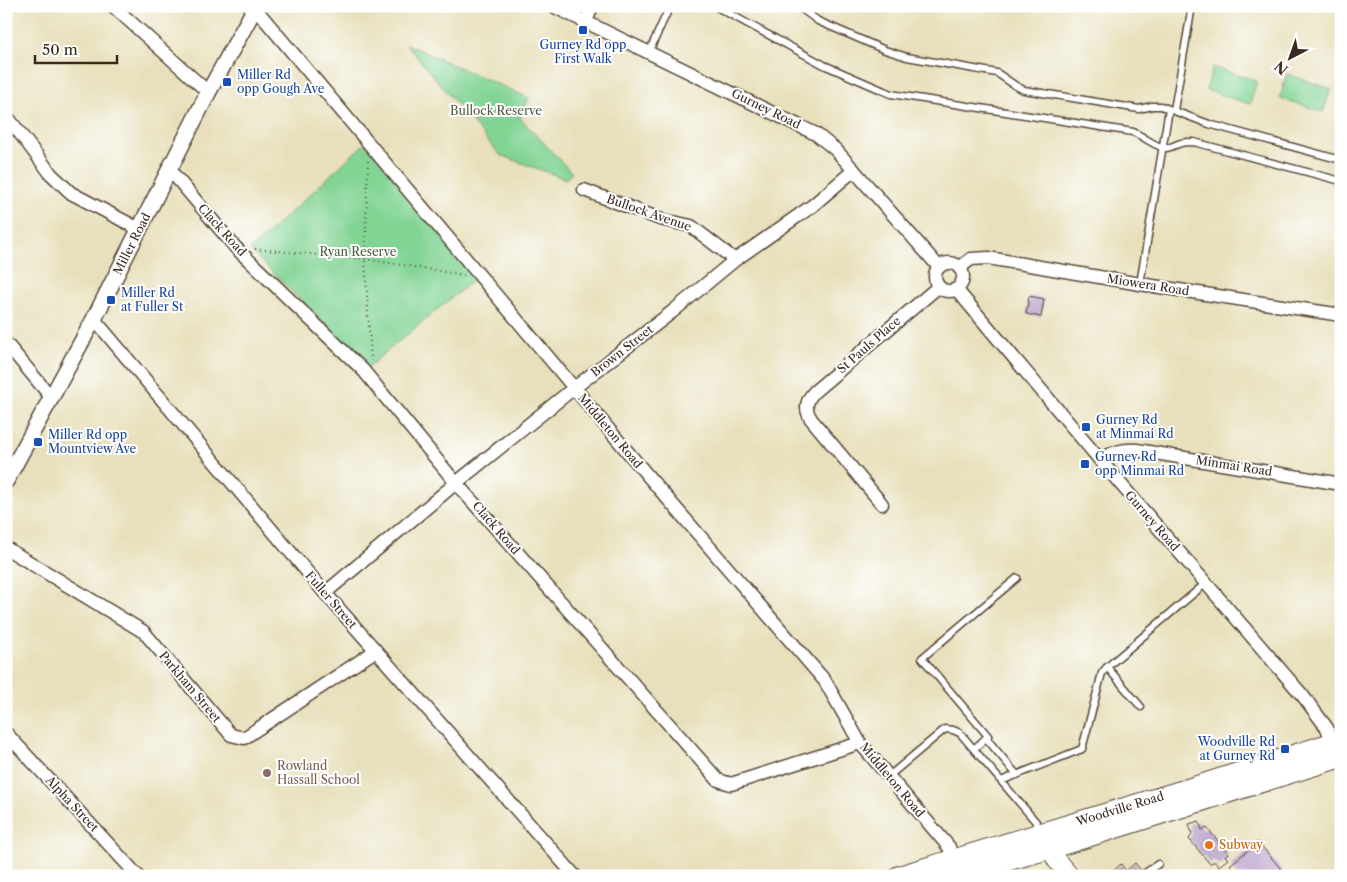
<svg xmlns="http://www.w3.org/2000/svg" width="1347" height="882" font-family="'Libre Caslon Text',serif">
	<rect width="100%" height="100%" fill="#fff"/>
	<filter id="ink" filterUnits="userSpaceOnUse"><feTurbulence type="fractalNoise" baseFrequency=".02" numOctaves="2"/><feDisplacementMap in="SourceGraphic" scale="10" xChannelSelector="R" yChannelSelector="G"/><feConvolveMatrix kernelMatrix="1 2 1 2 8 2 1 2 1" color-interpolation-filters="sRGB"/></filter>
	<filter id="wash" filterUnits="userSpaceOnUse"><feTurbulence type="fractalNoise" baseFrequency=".0096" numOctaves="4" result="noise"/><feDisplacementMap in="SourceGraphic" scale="20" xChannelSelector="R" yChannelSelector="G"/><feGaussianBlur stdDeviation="1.12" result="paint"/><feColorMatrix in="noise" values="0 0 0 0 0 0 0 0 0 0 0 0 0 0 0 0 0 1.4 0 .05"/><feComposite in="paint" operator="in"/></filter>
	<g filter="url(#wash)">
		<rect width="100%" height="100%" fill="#e8e0bc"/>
		<path fill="#82d495" stroke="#5e7f5a" d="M 406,44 L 529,98 L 520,118 L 572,173 L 566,179 L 500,155 Z
			M 1213,67 L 1257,81 L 1250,104 L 1206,90 Z
			M 1287,74 L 1331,89 L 1323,112 L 1280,98 Z
			M 365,143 L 477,277 L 368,367 L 250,250 Z"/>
		<g id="blocks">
			<path fill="#b8a0c9" d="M 1029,296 L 1044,299 L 1041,317 L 1026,314 Z
				M 1199,821 L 1202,830 L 1207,828 L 1228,853 L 1225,856 L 1228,859 L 1219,866 L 1216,862 L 1212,862 L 1210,864 L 1189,839 L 1192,834 L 1189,824 Z
				M 1258,842 L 1287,876 L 1246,876 L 1244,874 L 1239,876 L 1230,865 Z
				M 1135,863 L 1146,876 L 1112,876 L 1110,874 L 1121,864 L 1126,871 Z"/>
		</g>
	</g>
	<g filter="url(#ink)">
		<use href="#blocks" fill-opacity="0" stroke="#554536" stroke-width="1"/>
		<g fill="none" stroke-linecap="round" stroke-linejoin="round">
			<g stroke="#554536" stroke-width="9">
				<path id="service" d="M 715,6 L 824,65 L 891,94 L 1133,132 C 1143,136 1157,148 1166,148 C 1171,148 1176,144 1181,143 C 1185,142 1190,142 1194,142 L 1341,181
					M 798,6 L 818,21 L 885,50 L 907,57 L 997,73 L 1016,86 L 1024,90 L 1139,109 L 1152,106 L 1161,106 L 1209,124 L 1341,160
					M 649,52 L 670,6
					M 1174,110 L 1192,6
					M 1140,284 L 1169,109
					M 1107,667 L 1141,707
					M 986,738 L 1017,775
					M 974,749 L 988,736 L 922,658 L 1017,578
					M 889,776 L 945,729 L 953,730 L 960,733 L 1036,822 L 1041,832
					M 1001,781 L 1082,749 L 1102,673 L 1107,667 L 1206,583
					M 1144,874 L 1158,864"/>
			</g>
			<g stroke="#554536" stroke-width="15">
				<path id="minor" d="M 113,6 L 209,93
					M 553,6 L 816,134 L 836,150 L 939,267
					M 255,8 L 648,476 L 825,681 L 860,743 L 949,847 L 953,861
					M 586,22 L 592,6
					M 6,115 L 51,174 L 71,193 L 139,229
					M 170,170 L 235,247 L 363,370 L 456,483 L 718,780 L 731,784 L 860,743
					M 584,190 L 660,219 L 691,226 L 735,260
					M935 277a14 14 0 1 1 28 0a14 14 0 1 1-28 0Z
					M 959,268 L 971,259 L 988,258 L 1140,284 L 1341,315
					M 956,289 L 1100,460 L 1303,696 L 1327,728 L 1335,749
					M 94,319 L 325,593 L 575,876
					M 6,343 L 51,397
					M 1100,460 C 1113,452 1122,449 1137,450 L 1341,484
					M 882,504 L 811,419 C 804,408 806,400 815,391 L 938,287
					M 6,548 L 144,632 L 231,735 L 244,738 L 375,651
					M 325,593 L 456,483 L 569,392 L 672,312 L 735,260 L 812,206 L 854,170
					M 6,733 L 138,876"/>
			</g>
			<g stroke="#554536" stroke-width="18">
				<path id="tertiary" d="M 6,481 L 94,319 L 208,93 L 256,6"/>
			</g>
			<g stroke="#554536" stroke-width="20">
				<path id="secondary" d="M 1044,837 L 1057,861 L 1070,876"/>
			</g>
			<g stroke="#554536" stroke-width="22">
				<path id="primary" d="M 899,876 L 1194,787 L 1341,740
					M 951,876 L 1049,849 L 1341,757"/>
			</g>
			<path stroke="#554536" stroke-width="2" stroke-dasharray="1 4" stroke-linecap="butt" d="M 368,161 L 365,259 L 371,361
				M 255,249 L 365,259 L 464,275"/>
			<use href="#service" stroke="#fff" stroke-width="6"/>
			<use href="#minor" stroke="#fff" stroke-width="12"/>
			<use href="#tertiary" stroke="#fff" stroke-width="15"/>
			<use href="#secondary" stroke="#fff" stroke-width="18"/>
			<use href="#primary" stroke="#fff" stroke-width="20"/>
		</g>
	</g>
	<g fill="#1a4fb4" stroke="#fff" stroke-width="2">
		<rect x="578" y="25" width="10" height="10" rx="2.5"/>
		<rect x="222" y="77" width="10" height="10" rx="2.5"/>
		<rect x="106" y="295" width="10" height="10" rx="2.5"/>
		<rect x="1081" y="422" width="10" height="10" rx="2.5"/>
		<rect x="33" y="437" width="10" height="10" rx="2.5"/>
		<rect x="1080" y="459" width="10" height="10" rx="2.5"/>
		<rect x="1280" y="744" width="10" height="10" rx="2.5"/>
	</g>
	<circle fill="#8d6e63" stroke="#fff" stroke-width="2" cx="267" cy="773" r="5"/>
	<circle fill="#e8710a" stroke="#fff" stroke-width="2" cx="1209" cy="845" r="5"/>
	<g text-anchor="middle" stroke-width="4" stroke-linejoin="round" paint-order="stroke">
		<g font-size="12" fill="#164399" stroke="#fff" text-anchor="start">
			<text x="583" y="49" text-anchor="middle">Gurney Rd opp<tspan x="583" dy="14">First Walk</tspan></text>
			<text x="237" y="79">Miller Rd<tspan x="237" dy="14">opp Gough Ave</tspan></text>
			<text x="121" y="297">Miller Rd<tspan x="121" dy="14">at Fuller St</tspan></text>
			<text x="1096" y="424">Gurney Rd<tspan x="1096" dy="14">at Minmai Rd</tspan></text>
			<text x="48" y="439">Miller Rd opp<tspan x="48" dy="14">Mountview Ave</tspan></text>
			<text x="1095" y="461">Gurney Rd<tspan x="1095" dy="14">opp Minmai Rd</tspan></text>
			<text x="1275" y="746" text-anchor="end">Woodville Rd<tspan x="1275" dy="14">at Gurney Rd</tspan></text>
		</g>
		<g font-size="12" fill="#3b2a1e" stroke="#fff">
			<text transform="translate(766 109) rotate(26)" y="4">Gurney Road</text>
			<text transform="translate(649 213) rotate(19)" y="4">Bullock Avenue</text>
			<text transform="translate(222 230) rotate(48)" y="4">Clack Road</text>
			<text transform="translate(132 244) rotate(-63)" y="4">Miller Road</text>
			<text transform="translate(1148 285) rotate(9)" y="4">Miowera Road</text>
			<text transform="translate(869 345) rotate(-41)" y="4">St Pauls Place</text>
			<text transform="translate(622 351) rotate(-38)" y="4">Brown Street</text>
			<text transform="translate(610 431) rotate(50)" y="4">Middleton Road</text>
			<text transform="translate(1234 466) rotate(9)" y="4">Minmai Road</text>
			<text transform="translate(1152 521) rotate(49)" y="4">Gurney Road</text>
			<text transform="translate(496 528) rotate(49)" y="4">Clack Road</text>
			<text transform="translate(331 600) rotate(49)" y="4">Fuller Street</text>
			<text transform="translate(190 687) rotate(50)" y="4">Parkham Street</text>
			<text transform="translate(892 780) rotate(50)" y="4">Middleton Road</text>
			<text transform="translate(72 804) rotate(47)" y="4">Alpha Street</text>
			<text transform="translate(1120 809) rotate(-17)" y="4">Woodville Road</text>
		</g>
		<g font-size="12" fill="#505d42" stroke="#fff">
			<text x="496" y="115">Bullock Reserve</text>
			<text x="358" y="256">Ryan Reserve</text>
		</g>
		<g font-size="12" fill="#785e54" stroke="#fff" text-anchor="start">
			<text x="277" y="770">Rowland<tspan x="277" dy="14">Hassall School</tspan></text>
		</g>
		<g font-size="12" fill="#c56008" stroke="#fff" text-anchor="start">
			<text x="1219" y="849">Subway</text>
		</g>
	</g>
	<rect width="1347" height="882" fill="none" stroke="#fff" stroke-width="25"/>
	<g transform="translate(1290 58) rotate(221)" stroke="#ffffff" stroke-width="4" paint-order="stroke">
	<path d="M0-4L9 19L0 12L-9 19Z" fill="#3b2a1e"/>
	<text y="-8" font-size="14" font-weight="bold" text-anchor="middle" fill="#3b2a1e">N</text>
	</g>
	<path d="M35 55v8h82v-8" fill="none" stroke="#3b2a1e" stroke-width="2.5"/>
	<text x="42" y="55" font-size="15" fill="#3b2a1e" stroke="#ffffff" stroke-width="4" paint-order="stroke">50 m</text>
</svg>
